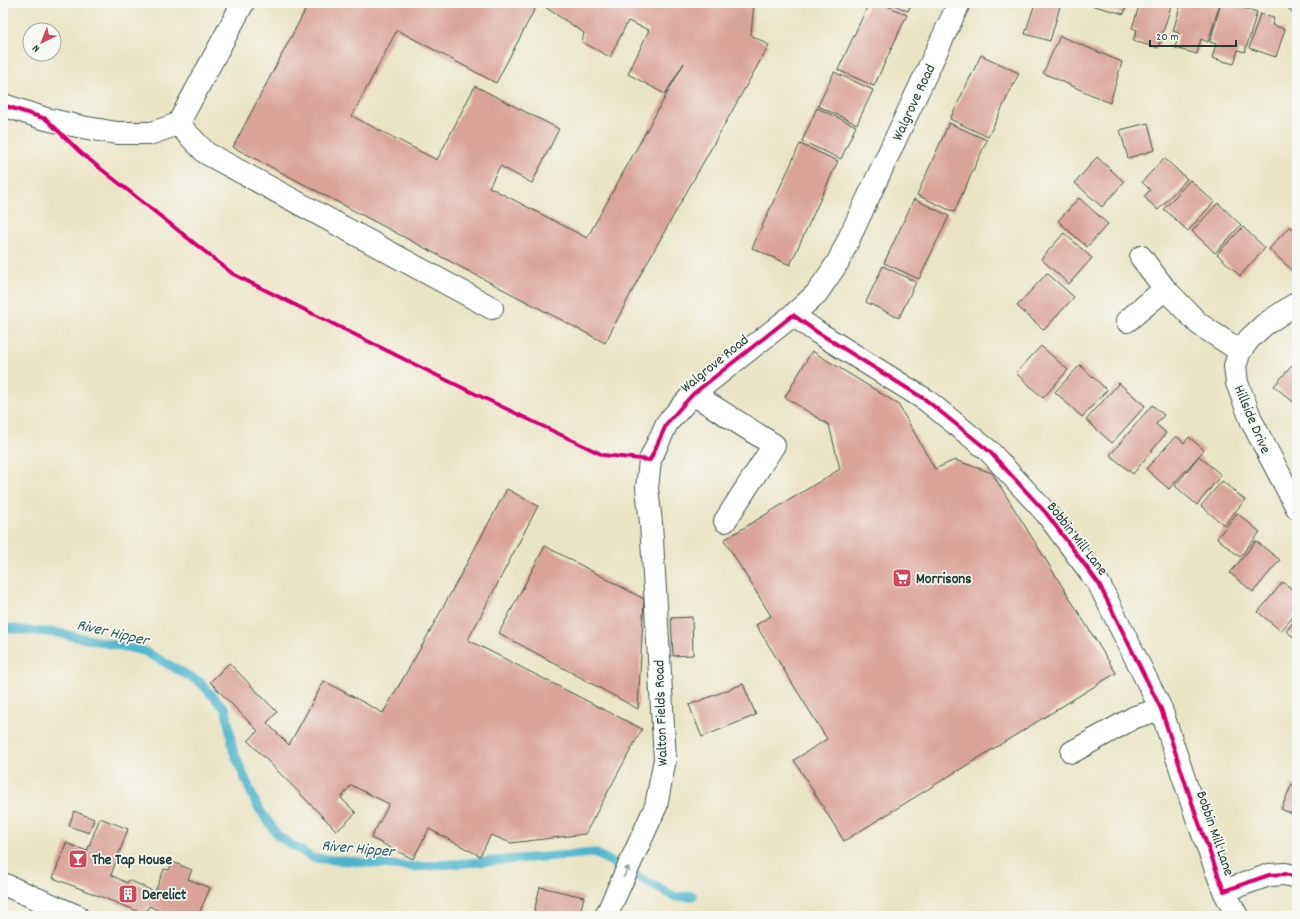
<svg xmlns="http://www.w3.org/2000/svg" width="1300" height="919" font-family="Dekko,sans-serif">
	<rect width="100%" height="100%" fill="#f6f6f2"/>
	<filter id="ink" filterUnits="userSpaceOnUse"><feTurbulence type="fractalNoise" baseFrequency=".025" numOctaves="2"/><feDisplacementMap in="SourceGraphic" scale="8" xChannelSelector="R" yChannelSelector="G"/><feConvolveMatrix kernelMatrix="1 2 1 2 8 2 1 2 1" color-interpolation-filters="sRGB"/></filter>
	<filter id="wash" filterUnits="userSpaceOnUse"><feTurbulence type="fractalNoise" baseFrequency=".012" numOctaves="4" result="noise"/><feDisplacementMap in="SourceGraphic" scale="16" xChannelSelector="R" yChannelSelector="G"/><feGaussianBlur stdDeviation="0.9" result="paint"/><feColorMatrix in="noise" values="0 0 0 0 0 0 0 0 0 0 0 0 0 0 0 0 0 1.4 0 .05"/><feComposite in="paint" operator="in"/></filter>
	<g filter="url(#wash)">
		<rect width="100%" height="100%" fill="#eae4c6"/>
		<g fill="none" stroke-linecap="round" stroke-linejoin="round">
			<path stroke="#4db5cb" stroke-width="9" d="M 3,628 L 58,633 L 144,651 L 200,682 L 226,710 L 233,750 L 256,804 L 278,836 L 313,858 L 414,867 L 595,853 L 675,897 L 693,896"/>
		</g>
		<g id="blocks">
			<path fill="#d8a398" d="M 309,3 L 538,3 L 496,83 L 397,30 L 352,116 L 437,160 L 475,86 L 559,129 L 532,183 L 500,166 L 489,187 L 587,238 L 684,63 L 665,94 L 628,74 L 649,30 L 628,21 L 610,57 L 582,42 L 584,33 L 539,3 L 754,3 L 751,35 L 769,45 L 643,270 L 605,343 L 233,147 Z
				M 869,3 L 881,3 L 907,15 L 874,86 L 838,70 Z
				M 890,3 L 912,3 L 908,11 Z
				M 1035,3 L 1061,3 L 1050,41 L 1025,34 Z
				M 1083,3 L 1127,3 L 1124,14 Z
				M 1140,3 L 1172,3 L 1158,48 L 1133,41 L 1137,30 L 1132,28 Z
				M 1181,3 L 1220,3 L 1208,42 L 1201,39 L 1197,54 L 1175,48 L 1179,33 L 1173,31 Z
				M 1221,3 L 1227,3 L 1257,12 L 1245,52 L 1238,50 L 1234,64 L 1212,58 L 1216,44 L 1210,42 Z
				M 1284,3 L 1297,3 L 1297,16 L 1283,4 Z
				M 1260,14 L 1274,18 L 1272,25 L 1285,29 L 1276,57 L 1249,48 Z
				M 1060,36 L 1122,62 L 1110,103 L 1043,73 Z
				M 981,55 L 1019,73 L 988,137 L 950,119 Z
				M 834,72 L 873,90 L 857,124 L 818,106 Z
				M 817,108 L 856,126 L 841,159 L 802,141 Z
				M 949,123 L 987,140 L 954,212 L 917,195 Z
				M 1148,123 L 1155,150 L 1128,158 L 1120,130 Z
				M 800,144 L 838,161 L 790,265 L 752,248 Z
				M 1097,157 L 1124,182 L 1102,207 L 1075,183 Z
				M 1164,158 L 1187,179 L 1158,210 L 1144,197 L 1150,190 L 1142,182 Z
				M 1190,180 L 1214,202 L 1188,231 L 1164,209 Z
				M 1079,198 L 1108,224 L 1087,247 L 1058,221 Z
				M 914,199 L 949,216 L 919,279 L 884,263 Z
				M 1218,203 L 1241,225 L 1215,253 L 1192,231 Z
				M 1290,226 L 1297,233 L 1297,267 L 1293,271 L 1269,249 Z
				M 1243,227 L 1265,248 L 1240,276 L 1217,254 Z
				M 1064,233 L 1092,258 L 1069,284 L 1041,259 Z
				M 883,266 L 916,282 L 899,318 L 866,302 Z
				M 1047,273 L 1074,297 L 1044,330 L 1017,306 Z
				M 1041,346 L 1068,370 L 1043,398 L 1016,373 Z
				M 812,351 L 898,404 L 935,469 L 955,460 L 992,473 L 1116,673 L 844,841 L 794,760 L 827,739 L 756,625 L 771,616 L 724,540 L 840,469 L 829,425 L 785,397 Z
				M 1296,361 L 1297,362 L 1297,405 L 1274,386 Z
				M 1080,365 L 1107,390 L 1082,417 L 1055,392 Z
				M 1119,383 L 1145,406 L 1112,443 L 1086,420 Z
				M 1152,405 L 1164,415 L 1156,424 L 1166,433 L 1133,474 L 1110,455 Z
				M 1176,436 L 1184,443 L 1189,437 L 1204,450 L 1169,489 L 1146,469 Z
				M 1199,456 L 1221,475 L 1197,505 L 1175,486 Z
				M 1222,481 L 1245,500 L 1224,525 L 1201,506 Z
				M 507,489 L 538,506 L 468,640 L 642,729 L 585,834 L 511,843 L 491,835 L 480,856 L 429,829 L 413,859 L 371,838 L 389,804 L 351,785 L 341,798 L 356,813 L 337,831 L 248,741 L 258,731 L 210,682 L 229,663 L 277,712 L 267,723 L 289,745 L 324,681 L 383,713 L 423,644 Z
				M 1237,513 L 1260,532 L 1240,557 L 1217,538 Z
				M 1256,541 L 1280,560 L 1253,592 L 1230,573 Z
				M 545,546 L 644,599 L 638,709 L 499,633 Z
				M 1283,582 L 1297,593 L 1297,612 L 1281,631 L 1258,612 Z
				M 692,617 L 693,655 L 673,656 L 671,618 Z
				M 1297,618 L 1297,640 L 1286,631 Z
				M 743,684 L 756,715 L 702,737 L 689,705 Z
				M 1292,784 L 1297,786 L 1297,816 L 1281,809 Z
				M 74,811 L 94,819 L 89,833 L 69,826 Z
				M 100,818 L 128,829 L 111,875 L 127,883 L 129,880 L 155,892 L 164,869 L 169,870 L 173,862 L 192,870 L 188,879 L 210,888 L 198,916 L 170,916 L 149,906 L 145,914 L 53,878 L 66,843 L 87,851 Z
				M 540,887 L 584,897 L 579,916 L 533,916 Z"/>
		</g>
	</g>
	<g filter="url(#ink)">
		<use href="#blocks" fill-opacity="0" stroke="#3d564a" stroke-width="1"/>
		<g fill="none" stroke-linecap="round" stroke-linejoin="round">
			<g stroke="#3d564a" stroke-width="24">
				<path id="minor" d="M 3,105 L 46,119 L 82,127 L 117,133 L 152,133 L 178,124 L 243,3
					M 178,124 L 206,153 L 492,308
					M 1141,257 L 1165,289 L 1199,324 L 1240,351
					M 1297,303 L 1264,325 L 1250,338 L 1240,351 L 1235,366 L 1237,383 L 1252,422 L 1297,508
					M 793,315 L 817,332 L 926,400 L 989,451 L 1046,513 L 1099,584 L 1161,709 L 1196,815 L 1224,891 L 1237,916
					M 1127,321 L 1165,289
					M 693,394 L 774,445 L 725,521
					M 1072,752 L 1135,717 L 1161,709
					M 1224,891 L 1269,875 L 1285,874 L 1297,877
					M 606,916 L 656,806 L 665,759 L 651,523 L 647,488 L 650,460 L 667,423 L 693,394 L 793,315 L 817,293 L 838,262 L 959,3"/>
			</g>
			<g stroke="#3d564a" stroke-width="24">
				<path id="highway" d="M 3,884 L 77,916"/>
			</g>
			<use href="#minor" stroke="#fff" stroke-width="22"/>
			<use href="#highway" stroke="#fff" stroke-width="22"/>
			<g stroke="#f6f6f2" stroke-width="6">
				<path id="cycleway" d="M 3,105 L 46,119 L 81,153 L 233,274 L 438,376 L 603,455 L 650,460 L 667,423 L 693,394 L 793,315 L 817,332 L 926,400 L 989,451 L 1046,513 L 1099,584 L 1161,709 L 1196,815 L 1224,891 L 1269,875 L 1285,874 L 1297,877"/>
			</g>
			<use href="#cycleway" stroke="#d6006c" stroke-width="4"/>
		</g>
		<defs><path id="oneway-shaft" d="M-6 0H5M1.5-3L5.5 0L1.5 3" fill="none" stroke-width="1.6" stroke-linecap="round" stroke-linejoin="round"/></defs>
		<use stroke="#8f9e9a" href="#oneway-shaft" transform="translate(626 872) rotate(-64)"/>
	</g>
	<defs>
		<g id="supermarket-square" transform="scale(1)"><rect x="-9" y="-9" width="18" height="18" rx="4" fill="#d1495b" stroke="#f6f6f2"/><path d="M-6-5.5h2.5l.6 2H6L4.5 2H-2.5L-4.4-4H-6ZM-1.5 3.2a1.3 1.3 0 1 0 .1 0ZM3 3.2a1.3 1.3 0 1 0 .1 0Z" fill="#fff"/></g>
		<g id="bar-square" transform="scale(1)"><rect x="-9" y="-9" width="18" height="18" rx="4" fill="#d1495b" stroke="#f6f6f2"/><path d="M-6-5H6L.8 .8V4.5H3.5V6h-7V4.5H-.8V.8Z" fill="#fff"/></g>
		<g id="building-square" transform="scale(1)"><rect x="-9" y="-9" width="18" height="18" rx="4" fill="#d1495b" stroke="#f6f6f2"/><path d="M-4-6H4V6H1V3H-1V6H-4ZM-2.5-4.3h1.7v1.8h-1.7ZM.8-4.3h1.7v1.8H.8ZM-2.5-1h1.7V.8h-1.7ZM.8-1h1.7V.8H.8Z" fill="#fff"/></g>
	</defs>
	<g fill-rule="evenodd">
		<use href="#supermarket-square" x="902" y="578"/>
		<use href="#bar-square" x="78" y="859"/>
		<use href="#building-square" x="128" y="894"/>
	</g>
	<g text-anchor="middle" stroke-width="3.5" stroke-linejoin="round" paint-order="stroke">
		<g font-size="15" fill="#1f3d34" stroke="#f6f6f2">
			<text transform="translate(913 102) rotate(-65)" y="5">Walgrove Road</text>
			<text transform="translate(714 363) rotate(-39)" y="5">Walgrove Road</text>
			<text transform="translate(1253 419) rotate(67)" y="5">Hillside Drive</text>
			<text transform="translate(1078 538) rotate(52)" y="5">Bobbin Mill Lane</text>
			<text transform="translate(660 713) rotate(-92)" y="5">Walton Fields Road</text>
			<text transform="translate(1216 833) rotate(71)" y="5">Bobbin Mill Lane</text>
		</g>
		<g font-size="15" font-weight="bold" fill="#1f3d34" stroke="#f6f6f2" text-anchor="start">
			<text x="916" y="583">Morrisons</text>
			<text x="92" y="864">The Tap House</text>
			<text x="142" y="899">Derelict</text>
		</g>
		<g font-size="16" font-style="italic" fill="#2a5b5a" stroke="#f6f6f2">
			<text transform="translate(113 631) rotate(13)" y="6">River Hipper</text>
			<text transform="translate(358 847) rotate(5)" y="6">River Hipper</text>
		</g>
	</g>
	<rect width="1300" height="919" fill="none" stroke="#f6f6f2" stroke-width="16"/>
	<g transform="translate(42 42) rotate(223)"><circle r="19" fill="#f6f6f2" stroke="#a0aca6"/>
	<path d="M0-3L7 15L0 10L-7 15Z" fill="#d1495b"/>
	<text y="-6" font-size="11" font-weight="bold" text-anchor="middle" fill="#1f3d34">N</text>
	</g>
	<path d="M1150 40v6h86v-6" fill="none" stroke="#1f3d34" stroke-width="2"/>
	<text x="1156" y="40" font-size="12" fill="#1f3d34" stroke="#f6f6f2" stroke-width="3" paint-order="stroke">20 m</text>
</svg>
